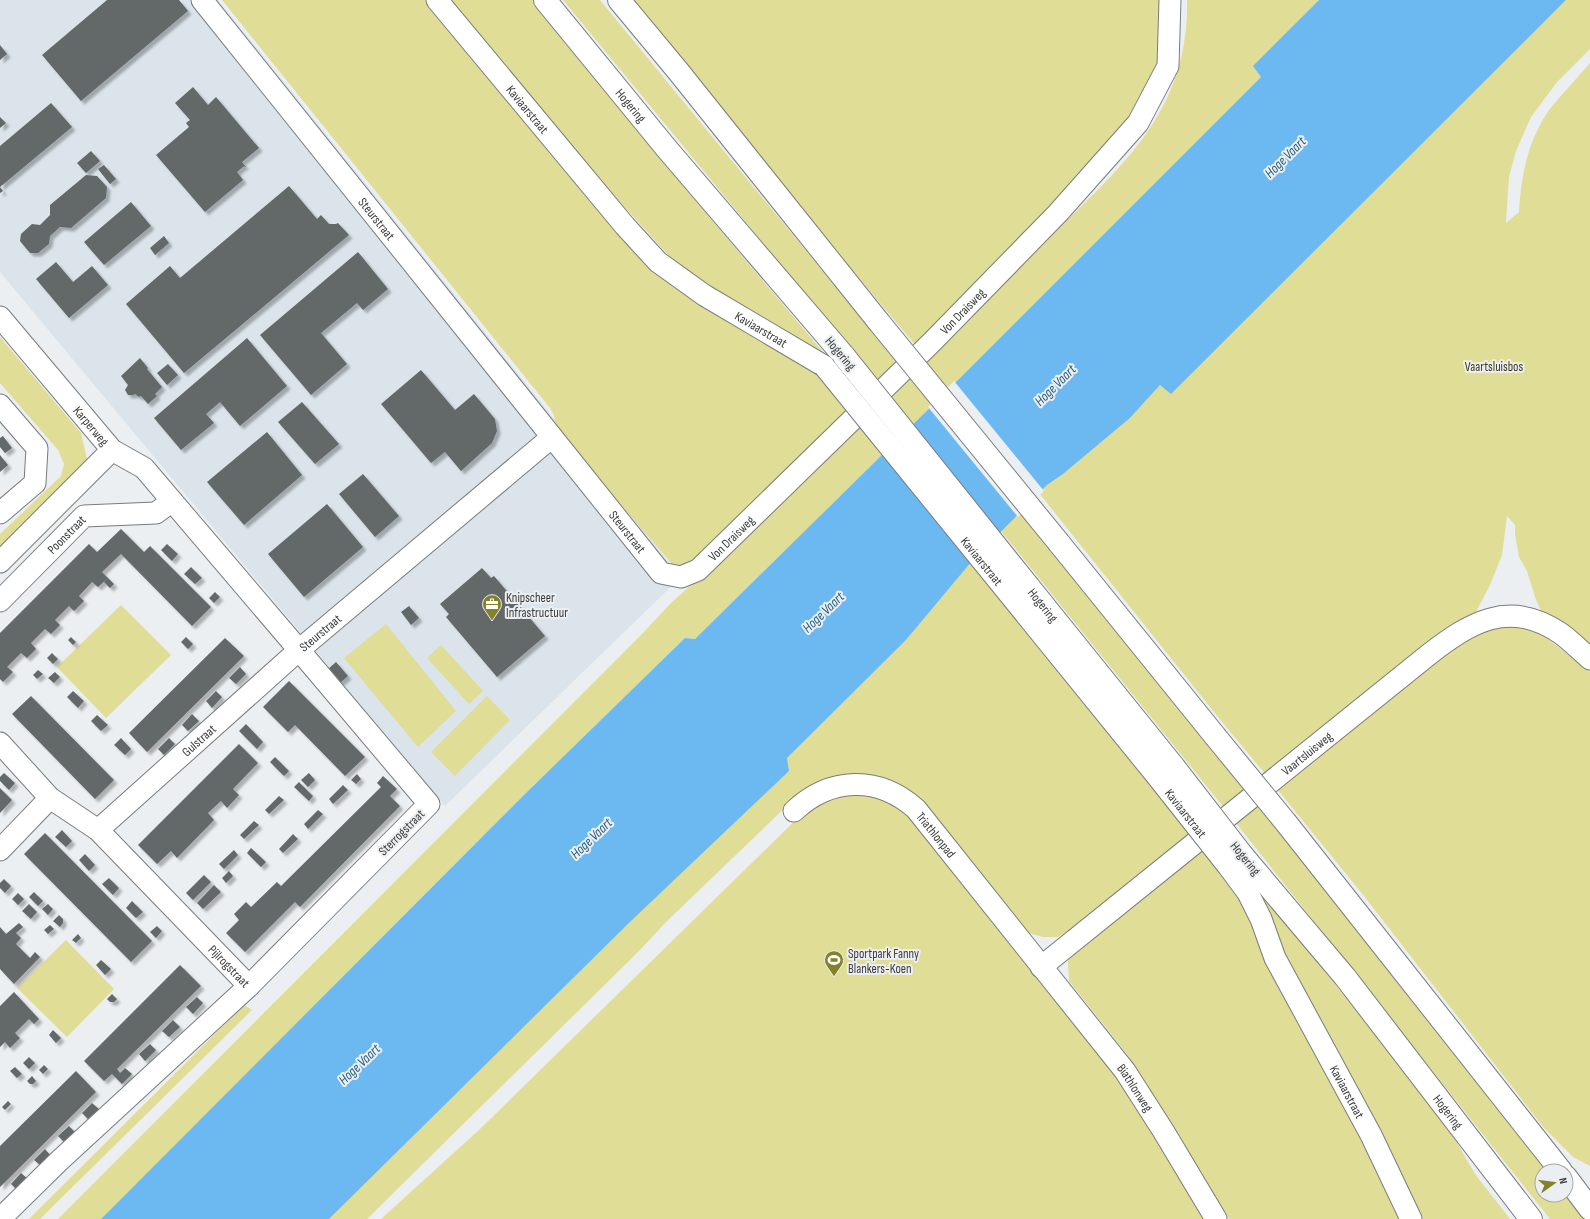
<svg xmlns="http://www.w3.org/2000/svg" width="1590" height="1219" font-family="'Sofia Sans Condensed',sans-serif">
	<defs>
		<filter id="shadow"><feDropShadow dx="3.5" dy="3.5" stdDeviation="1" flood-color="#0004"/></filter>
	</defs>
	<rect width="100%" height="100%" fill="#eceff1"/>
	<path fill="#dae4ea" d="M 0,0 L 218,0 L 681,577 L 445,806 L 0,272 Z"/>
	<path fill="#dfdd96" d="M 222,0 L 429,0 L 642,258 L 820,371 L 851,411 L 695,563 L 678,568 L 672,564 L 570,445 L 556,428 L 554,415 L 550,408 Z
		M 449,0 L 533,0 L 688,192 L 834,365 L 680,268 L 601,181 Z
		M 563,0 L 600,0 L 899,364 L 879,384 Z
		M 628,0 L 1170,0 L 1163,51 L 1147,99 L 1127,129 L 917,347 L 744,141 Z
		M 1187,0 L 1319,0 L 1254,66 L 1261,77 L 950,388 L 695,639 L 685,638 L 527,792 L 101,1219 L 58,1219 L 643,633 L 671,603 L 701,576 C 790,488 878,399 968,312 C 999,283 1031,254 1062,225 C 1094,194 1128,162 1152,125 C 1177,87 1188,45 1187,0 Z
		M 1566,0 L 1590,0 L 1590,49 L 1557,82 L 1531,117 L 1516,151 L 1509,177 L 1506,223 L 1519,212 C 1521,174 1529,135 1553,105 C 1565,91 1578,77 1590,63 L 1590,648 L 1543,616 L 1535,597 L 1527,571 L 1519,557 L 1515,534 L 1515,525 L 1507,516 L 1502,555 L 1490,585 L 1476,612 L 1463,624 L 1267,776 L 1218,717 L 1039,493 L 1047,485 L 1063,474 L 1130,418 L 1160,385 L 1171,393 Z
		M 0,337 L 81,433 L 87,459 L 80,471 L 0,548 L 0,534 L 61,476 L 64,464 L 58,450 L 0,383 Z
		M 1020,512 L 1177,704 L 1202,738 L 1247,792 L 1225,809 L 1001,531 Z
		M 972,561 L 1194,834 L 1079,924 L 1058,937 L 1043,937 L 1028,933 L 888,781 L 791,802 L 666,922 L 639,951 L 367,1219 L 329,1219 L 630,922 L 789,771 L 787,758 L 906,640 Z
		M 121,605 L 171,655 L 106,718 L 57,667 Z
		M 386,624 L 456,711 L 418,747 L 344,658 Z
		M 1503,625 L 1518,626 L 1537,631 L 1590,671 L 1590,1166 L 1573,1157 L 1544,1128 L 1364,896 L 1277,789 L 1433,662 L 1475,632 Z
		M 441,645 L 483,691 L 469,704 L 427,658 Z
		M 487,696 L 510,720 L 455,776 L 431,752 Z
		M 849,792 L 874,795 L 901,807 L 1119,1073 L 1206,1219 L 381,1219 L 479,1130 L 812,804 Z
		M 1258,805 L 1476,1079 L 1547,1171 L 1542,1171 L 1542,1195 L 1566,1195 L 1584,1219 L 1550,1219 L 1236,823 Z
		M 1205,847 L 1241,892 L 1404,1219 L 1229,1219 L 1127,1054 L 1069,981 L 1068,961 L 1078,946 Z
		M 1250,879 L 1442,1117 L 1475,1174 L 1510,1219 L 1419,1219 L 1305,998 Z
		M 66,940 L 114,989 L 67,1037 L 17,988 Z
		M 244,1005 L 252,1010 L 40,1219 L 29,1219 Z"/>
	<path fill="#6bb9f0" d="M 1319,0 L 1566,0 L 1171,394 L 1160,385 L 1130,418 L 1063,474 L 1047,485 L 972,561 L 906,640 L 787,758 L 789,771 L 630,922 L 329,1219 L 101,1219 L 527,792 L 685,638 L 695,639 L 950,388 L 1261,77 L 1253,66 Z"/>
	<path fill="#eceff1" d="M 954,381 L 1044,491 L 1018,517 L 928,407 Z"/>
	<path fill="#646769" filter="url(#shadow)" d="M 107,0 L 179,0 L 188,11 L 81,101 L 42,55 Z
		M 0,45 L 7,54 L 0,60 Z
		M 193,87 L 208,105 L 216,97 L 259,148 L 242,162 L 246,167 L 245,167 L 244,166 L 237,172 L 243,180 L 205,212 L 156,155 L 189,127 L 186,123 L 190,120 L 175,103 Z
		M 51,103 L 72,127 L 0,187 L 3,191 L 0,193 L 0,146 Z
		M 0,117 L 6,123 L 0,128 Z
		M 91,151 L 100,161 L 86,173 L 77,163 Z
		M 104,165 L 116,179 L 110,184 L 98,169 Z
		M 86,175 L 97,176 L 107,187 L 106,198 L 71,228 L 60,227 L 50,236 L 49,244 L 38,253 L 30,253 L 20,241 L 21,234 L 32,224 L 40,225 L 50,215 L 50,205 Z
		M 289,186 L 317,219 L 321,215 L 329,224 L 336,224 L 338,223 L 349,235 L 184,373 L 126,304 L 170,266 L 180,278 Z
		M 131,202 L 151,226 L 104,265 L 84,242 Z
		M 164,236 L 169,243 L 155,255 L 150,248 Z
		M 358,252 L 388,289 L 363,310 L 357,303 L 321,333 L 347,364 L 311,395 L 260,335 Z
		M 56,262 L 73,282 L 92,266 L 108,285 L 69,318 L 36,279 Z
		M 247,338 L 287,386 L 240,426 L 220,402 L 206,414 L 214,423 L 181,450 L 154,418 Z
		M 140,358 L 148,368 L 147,369 L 162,387 L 155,394 L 157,396 L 148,404 L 141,396 L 139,397 L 135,394 L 133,395 L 128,395 L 125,390 L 128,385 L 121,376 Z
		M 168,364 L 178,375 L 167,385 L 157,373 Z
		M 421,370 L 455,410 L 474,394 L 495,419 L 497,431 L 492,443 L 461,471 L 445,452 L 431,463 L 381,404 Z
		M 302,402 L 339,444 L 315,464 L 278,422 Z
		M 267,432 L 302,475 L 244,525 L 207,482 Z
		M 3,436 L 12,448 L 5,453 L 0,447 L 0,438 Z
		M 0,455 L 8,465 L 0,472 Z
		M 363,474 L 399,516 L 375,537 L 339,494 Z
		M 327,504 L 363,547 L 304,597 L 268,554 Z
		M 121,529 L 144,552 L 150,546 L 211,607 L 192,626 L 121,554 L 102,572 L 108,578 L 98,587 L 92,582 L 79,596 L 84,601 L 74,611 L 69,606 L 55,620 L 60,625 L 51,634 L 45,629 L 31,643 L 36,649 L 27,658 L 21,653 L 7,667 L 13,672 L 3,682 L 0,679 L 0,633 L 89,544 L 97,552 Z
		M 167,544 L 178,554 L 172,561 L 161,550 Z
		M 191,567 L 202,578 L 195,584 L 184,574 Z
		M 482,568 L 491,578 L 494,576 L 545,636 L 497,677 L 446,617 L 449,614 L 440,604 Z
		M 108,578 L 114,584 L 110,588 L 104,582 Z
		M 215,592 L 220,597 L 214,603 L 209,598 Z
		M 409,606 L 419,618 L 411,625 L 401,612 Z
		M 71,637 L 76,642 L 73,645 L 68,640 Z
		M 186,637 L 193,644 L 188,649 L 181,642 Z
		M 225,638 L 244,656 L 147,752 L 129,733 Z
		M 52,653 L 58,659 L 53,664 L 47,658 Z
		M 336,662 L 348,676 L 339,684 L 327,670 Z
		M 240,667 L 246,674 L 236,684 L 229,678 Z
		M 38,670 L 43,674 L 37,679 L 33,675 Z
		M 55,672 L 60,677 L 54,683 L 48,678 Z
		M 289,681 L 365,757 L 345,776 L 295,725 L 288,732 L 263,707 Z
		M 73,691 L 84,701 L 78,708 L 67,697 Z
		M 216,691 L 222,697 L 212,708 L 206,701 Z
		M 31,696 L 114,780 L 95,799 L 12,714 Z
		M 192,714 L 199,721 L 188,731 L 182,725 Z
		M 97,715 L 108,725 L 101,731 L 91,721 Z
		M 246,724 L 263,742 L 257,749 L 239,731 Z
		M 121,738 L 131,749 L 125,755 L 114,745 Z
		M 169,738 L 175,744 L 164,755 L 158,749 Z
		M 239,744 L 258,763 L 233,789 L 239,795 L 227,808 L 221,801 L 208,813 L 214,820 L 177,858 L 171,851 L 157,864 L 138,845 Z
		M 275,757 L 289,771 L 284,776 L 270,762 Z
		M 4,773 L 15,783 L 9,790 L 0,781 L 0,777 Z
		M 309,773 L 315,780 L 308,787 L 301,780 Z
		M 357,774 L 361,779 L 356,784 L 351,780 Z
		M 383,776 L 397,789 L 390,796 L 400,806 L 300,907 L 295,902 L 245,952 L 226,933 L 239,920 L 234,914 L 246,902 L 251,907 L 277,882 L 281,886 L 381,787 L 377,783 Z
		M 299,782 L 313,796 L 309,801 L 294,787 Z
		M 343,785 L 348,790 L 333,804 L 329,799 Z
		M 0,788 L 12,800 L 0,813 Z
		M 279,796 L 284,800 L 269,814 L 265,810 Z
		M 318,810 L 323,814 L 308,829 L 304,824 Z
		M 254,821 L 259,825 L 244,839 L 240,835 Z
		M 62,830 L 72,841 L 66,847 L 55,837 Z
		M 45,833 L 152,941 L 131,962 L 24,854 Z
		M 293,834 L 298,839 L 283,853 L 279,849 Z
		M 251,848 L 266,862 L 261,867 L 247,853 Z
		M 234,850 L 238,855 L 224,869 L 219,864 Z
		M 85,854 L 95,865 L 89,871 L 79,860 Z
		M 229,871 L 233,876 L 226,883 L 222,878 Z
		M 204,875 L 211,882 L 193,900 L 186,893 Z
		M 109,878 L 119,888 L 113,895 L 102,884 Z
		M 4,879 L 11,886 L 5,893 L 0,888 L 0,883 Z
		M 214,885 L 221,892 L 203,909 L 197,903 Z
		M 34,892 L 43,901 L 38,906 L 29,897 Z
		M 18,893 L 24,899 L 18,905 L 12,899 Z
		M 132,901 L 143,912 L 136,918 L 126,908 Z
		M 29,904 L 37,912 L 31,919 L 22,911 Z
		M 48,904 L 53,909 L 48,915 L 42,909 Z
		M 59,915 L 63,919 L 63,923 L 60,927 L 53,921 Z
		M 19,923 L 23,927 L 16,933 L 21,938 L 16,944 L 30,958 L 35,952 L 40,957 L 14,984 L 0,969 L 0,927 L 6,934 Z
		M 50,925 L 54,929 L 48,934 L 44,930 Z
		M 157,926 L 162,931 L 156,938 L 150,932 Z
		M 78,934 L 81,938 L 76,943 L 72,940 Z
		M 101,960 L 111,969 L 105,975 L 96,965 Z
		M 180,965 L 201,986 L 117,1069 L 120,1073 L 125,1068 L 132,1074 L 122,1084 L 112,1074 L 104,1081 L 84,1061 Z
		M 14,992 L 39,1019 L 34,1024 L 29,1019 L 15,1033 L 20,1038 L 10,1048 L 5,1042 L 0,1047 L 0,1006 Z
		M 112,994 L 117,999 L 114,1002 L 110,1002 L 107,999 Z
		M 197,997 L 203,1003 L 193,1014 L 186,1007 Z
		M 173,1020 L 180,1027 L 169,1037 L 162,1031 Z
		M 53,1030 L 61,1038 L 56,1043 L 49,1035 Z
		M 150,1044 L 156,1050 L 145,1061 L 139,1054 Z
		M 29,1057 L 35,1063 L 29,1069 L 23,1063 Z
		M 44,1065 L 48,1069 L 43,1074 L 39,1070 Z
		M 15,1067 L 22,1074 L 17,1078 L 10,1071 Z
		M 76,1071 L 96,1092 L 0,1187 L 0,1146 Z
		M 32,1076 L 36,1081 L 33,1084 L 30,1084 L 27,1081 Z
		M 8,1101 L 11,1104 L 5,1110 L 2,1107 Z
		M 92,1103 L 99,1109 L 88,1119 L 82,1113 Z
		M 69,1126 L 75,1132 L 65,1143 L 58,1136 Z
		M 45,1149 L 51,1156 L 41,1166 L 34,1160 Z
		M 21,1173 L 28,1179 L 17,1190 L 11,1184 Z"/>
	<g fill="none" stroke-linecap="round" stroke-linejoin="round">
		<g stroke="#797c7e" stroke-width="23">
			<g id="minor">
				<path id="s1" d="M 202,0 L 661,573 L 681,577 L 698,570 L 932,342 L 1058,213 L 1138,123 L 1168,66 L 1170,0"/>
				<path id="s2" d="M 437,0 L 625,226 L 658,262 L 704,295 L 824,366"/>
				<path id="s3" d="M 0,317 L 112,450 L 144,468 L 299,650 L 552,437"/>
				<path d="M 0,405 L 37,448 L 35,483 L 0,513"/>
				<path d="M 0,562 L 112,450"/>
				<path d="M 1014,600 L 1160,780"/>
				<path id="s4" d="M 0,601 L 84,516 L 156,513 L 172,501"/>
				<path id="s5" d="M 0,743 L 50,798 L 98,830 L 249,986 L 59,1161 L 0,1219"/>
				<path id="s6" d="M 794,811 C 830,777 878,775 916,809 L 1125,1071 L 1164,1132 L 1216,1219"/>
				<path id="s7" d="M 98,830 L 299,650 L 429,804 L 249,986"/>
				<path d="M 0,850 L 50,798"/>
				<path id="s8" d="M 1228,866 L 1248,893 L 1261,919 L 1275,958 L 1371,1135 L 1411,1219"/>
				<path id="s9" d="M 1041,967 L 1427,656 C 1469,623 1509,598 1560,633 C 1570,640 1580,650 1590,659"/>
			</g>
		</g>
		<g stroke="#797c7e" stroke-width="24">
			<g id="highway">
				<path id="s10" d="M 545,0 L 667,149 L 844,356"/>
				<path d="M 619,0 L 678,71 L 878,321"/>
				<path d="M 1059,543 L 1215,736"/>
				<path id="s11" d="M 1029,587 L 1174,767"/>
				<path d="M 1287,824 L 1561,1171"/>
				<path id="s12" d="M 1243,856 L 1345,977 L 1531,1219"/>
				<path d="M 1566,1177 L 1590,1209"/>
			</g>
		</g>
		<use href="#minor" stroke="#fff" stroke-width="21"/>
		<use href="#highway" stroke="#fff" stroke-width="22"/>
		<g stroke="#797c7e" stroke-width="23" stroke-linecap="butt">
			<g id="minor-bridge">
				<path id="s13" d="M 824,366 L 1014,600"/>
				<path id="s14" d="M 1160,780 L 1228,866"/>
			</g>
		</g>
		<g stroke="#797c7e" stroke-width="24" stroke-linecap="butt">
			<path id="highway-bridge" d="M 878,321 L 1059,543
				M 844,356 L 1029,587
				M 1215,736 L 1287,824
				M 1174,767 L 1243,856"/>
		</g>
		<use href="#minor-bridge" stroke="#fff" stroke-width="21"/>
		<use href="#highway-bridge" stroke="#fff" stroke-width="22"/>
	</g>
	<defs>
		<g id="office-pin" transform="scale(1)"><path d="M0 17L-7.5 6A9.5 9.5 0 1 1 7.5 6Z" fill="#858129" stroke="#eceff1"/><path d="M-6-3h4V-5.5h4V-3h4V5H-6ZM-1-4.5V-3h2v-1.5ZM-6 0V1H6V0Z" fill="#fff"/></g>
		<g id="stadium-pin" transform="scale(1)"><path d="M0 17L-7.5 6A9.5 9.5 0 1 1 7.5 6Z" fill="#858129" stroke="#eceff1"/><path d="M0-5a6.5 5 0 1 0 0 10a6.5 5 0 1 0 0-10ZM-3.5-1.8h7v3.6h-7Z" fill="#fff"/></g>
	</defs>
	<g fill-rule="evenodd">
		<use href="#office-pin" x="492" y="604"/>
		<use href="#stadium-pin" x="834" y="960"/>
	</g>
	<g text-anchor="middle" stroke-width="4" stroke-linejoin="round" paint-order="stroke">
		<g font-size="13" fill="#3b3c3d" stroke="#eceff1">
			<text dy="5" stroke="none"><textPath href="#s10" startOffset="136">Hogering</textPath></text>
			<text dy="5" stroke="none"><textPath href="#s2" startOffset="142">Kaviaarstraat</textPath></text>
			<text dy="5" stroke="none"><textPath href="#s1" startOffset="280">Steurstraat</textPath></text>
			<text dy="5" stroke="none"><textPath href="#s1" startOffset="1143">Von Draisweg</textPath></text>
			<text dy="5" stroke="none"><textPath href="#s2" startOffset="466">Kaviaarstraat</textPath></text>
			<text transform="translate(841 353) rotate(50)" y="5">Hogering</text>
			<text dy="5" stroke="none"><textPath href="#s3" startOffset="142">Karperweg</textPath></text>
			<text dy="5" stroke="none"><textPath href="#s1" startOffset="681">Steurstraat</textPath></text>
			<text dy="5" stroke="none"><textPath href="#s4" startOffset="94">Poonstraat</textPath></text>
			<text dy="5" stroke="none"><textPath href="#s1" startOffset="819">Von Draisweg</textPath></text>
			<text dy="5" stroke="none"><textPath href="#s13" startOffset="251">Kaviaarstraat</textPath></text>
			<text dy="5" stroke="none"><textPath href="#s11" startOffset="23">Hogering</textPath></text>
			<text dy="5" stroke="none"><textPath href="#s3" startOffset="477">Steurstraat</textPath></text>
			<text dy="5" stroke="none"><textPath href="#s7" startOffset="135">Gulstraat</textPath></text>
			<text dy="5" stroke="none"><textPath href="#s9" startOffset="341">Vaartsluisweg</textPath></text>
			<text dy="5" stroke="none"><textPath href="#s14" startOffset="42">Kaviaarstraat</textPath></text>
			<text transform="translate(401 832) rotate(-45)" y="5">Sterrogstraat</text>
			<text dy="5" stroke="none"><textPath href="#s6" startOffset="168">Triathlonpad</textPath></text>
			<text transform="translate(1246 858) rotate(51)" y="5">Hogering</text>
			<text dy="5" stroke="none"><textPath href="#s5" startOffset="321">Pijlrogstraat</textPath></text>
			<text dy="5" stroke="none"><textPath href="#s6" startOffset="490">Biathlonweg</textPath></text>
			<text dy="5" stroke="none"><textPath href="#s8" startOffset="256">Kaviaarstraat</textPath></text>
			<text dy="5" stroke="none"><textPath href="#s12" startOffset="328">Hogering</textPath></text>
		</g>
		<g font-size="13" fill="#3e3d17" stroke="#eceff1">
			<text x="1494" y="371">Vaartsluisbos</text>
		</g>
		<g font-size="13" fill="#3b3c3d" stroke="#eceff1" text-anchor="start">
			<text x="506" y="602">Knipscheer<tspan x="506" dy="15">Infrastructuur</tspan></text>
			<text x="848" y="958">Sportpark Fanny<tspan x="848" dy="15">Blankers-Koen</tspan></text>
		</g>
		<g font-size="14" font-style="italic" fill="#255d82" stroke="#eceff1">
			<text transform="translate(1285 157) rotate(-45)" y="5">Hoge Vaart</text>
			<text transform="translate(1055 385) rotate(-45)" y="5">Hoge Vaart</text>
			<text transform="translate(823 612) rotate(-44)" y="5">Hoge Vaart</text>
			<text transform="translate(591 838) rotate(-44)" y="5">Hoge Vaart</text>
			<text transform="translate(359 1064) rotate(-44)" y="5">Hoge Vaart</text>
		</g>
	</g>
	<g transform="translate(1554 1183) rotate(76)"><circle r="19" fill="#eceff1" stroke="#a5a7a9"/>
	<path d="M0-3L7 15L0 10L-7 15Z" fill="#858129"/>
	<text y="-6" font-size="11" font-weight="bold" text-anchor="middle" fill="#3b3c3d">N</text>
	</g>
</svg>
